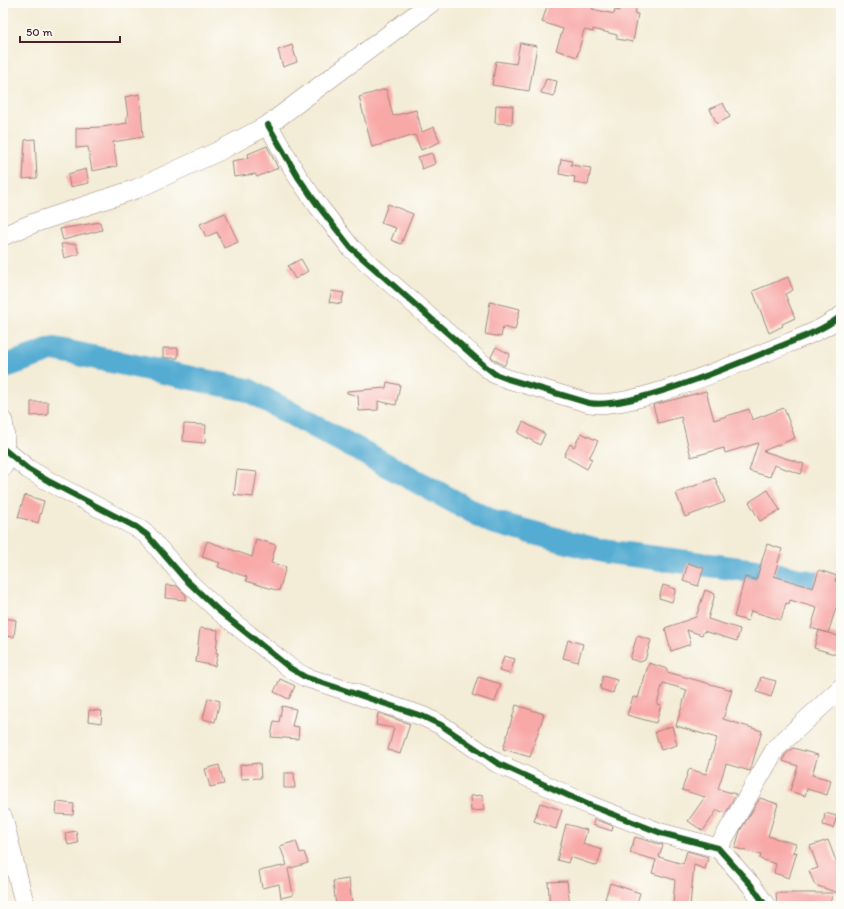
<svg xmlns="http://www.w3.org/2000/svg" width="844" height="909" font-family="Itim,sans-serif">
	<rect width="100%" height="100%" fill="#fdfcf7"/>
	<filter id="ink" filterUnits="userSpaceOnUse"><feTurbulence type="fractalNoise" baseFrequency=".025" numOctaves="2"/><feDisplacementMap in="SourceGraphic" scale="8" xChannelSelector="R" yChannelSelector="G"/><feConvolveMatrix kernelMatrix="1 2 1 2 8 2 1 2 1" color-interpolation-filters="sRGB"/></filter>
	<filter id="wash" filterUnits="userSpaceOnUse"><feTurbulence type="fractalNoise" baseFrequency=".012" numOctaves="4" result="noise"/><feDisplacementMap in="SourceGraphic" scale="16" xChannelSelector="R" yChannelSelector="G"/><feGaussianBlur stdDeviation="0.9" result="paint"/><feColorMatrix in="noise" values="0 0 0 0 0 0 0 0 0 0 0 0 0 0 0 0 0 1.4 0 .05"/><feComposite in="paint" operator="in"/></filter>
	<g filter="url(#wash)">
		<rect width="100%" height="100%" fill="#f3ecd6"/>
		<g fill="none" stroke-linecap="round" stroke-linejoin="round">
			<path stroke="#55acd2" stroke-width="24" d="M 3,367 L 54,349 L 248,390 L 492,522 L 602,551 L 763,572 L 841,589"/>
		</g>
		<g id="blocks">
			<path fill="#f8a9a7" d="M 548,3 L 584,3 L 593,5 L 592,9 L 614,14 L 615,10 L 619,11 L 620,3 L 637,3 L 635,14 L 638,14 L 633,42 L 617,39 L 617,35 L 593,29 L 593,32 L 584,30 L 577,57 L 556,50 L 563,29 L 542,22 Z
				M 520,43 L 537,46 L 529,91 L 492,85 L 496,61 L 516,64 Z
				M 292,45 L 297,62 L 283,67 L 278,50 Z
				M 546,79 L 557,81 L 554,96 L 541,93 Z
				M 386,89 L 393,116 L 416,110 L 422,132 L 434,127 L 440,142 L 421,150 L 415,135 L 372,147 L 359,97 Z
				M 140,94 L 143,137 L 113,142 L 117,166 L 92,171 L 88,147 L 76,148 L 76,128 L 102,127 L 127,123 L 126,117 L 128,116 L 125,97 Z
				M 723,103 L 730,117 L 717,124 L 710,109 Z
				M 496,105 L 513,106 L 512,124 L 495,123 Z
				M 35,139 L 37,178 L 23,179 L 25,140 Z
				M 267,146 L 278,168 L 257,177 L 255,174 L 234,177 L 232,161 L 249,158 L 248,154 Z
				M 432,153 L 435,164 L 422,169 L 418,157 Z
				M 561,159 L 572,161 L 571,165 L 591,168 L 588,185 L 574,183 L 575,177 L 559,174 Z
				M 86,169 L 89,183 L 70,187 L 68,174 Z
				M 388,204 L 413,214 L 401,244 L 391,240 L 396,228 L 381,223 Z
				M 225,213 L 238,242 L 224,248 L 217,232 L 206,237 L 200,224 Z
				M 100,222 L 102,230 L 63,240 L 60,229 Z
				M 61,244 L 76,244 L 79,254 L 64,258 Z
				M 301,259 L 308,271 L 295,279 L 288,266 Z
				M 788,277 L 793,290 L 785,294 L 795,318 L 782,324 L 783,326 L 769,333 L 753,291 Z
				M 332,291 L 344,293 L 341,304 L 329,302 Z
				M 490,302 L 520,309 L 515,330 L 503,327 L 501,337 L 485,334 Z
				M 496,347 L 510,354 L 504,366 L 491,357 Z
				M 163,348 L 178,348 L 178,358 L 163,358 Z
				M 387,382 L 400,385 L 396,405 L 378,401 L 378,410 L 359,411 L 358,396 L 347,393 L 347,391 L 386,388 Z
				M 706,391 L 714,420 L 749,409 L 752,420 L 784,408 L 795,438 L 763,451 L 804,464 L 801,474 L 774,465 L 770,477 L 749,471 L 758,443 L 725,453 L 724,448 L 691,457 L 681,417 L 658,423 L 653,405 Z
				M 31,402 L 48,402 L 48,415 L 31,416 Z
				M 523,422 L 545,434 L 540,445 L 518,433 Z
				M 184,424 L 206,425 L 205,443 L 183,441 Z
				M 581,433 L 598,441 L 589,458 L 592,459 L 587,469 L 564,456 L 570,444 L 574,447 Z
				M 237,470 L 257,472 L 253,497 L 234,495 Z
				M 715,478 L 725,502 L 685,517 L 676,493 Z
				M 768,490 L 780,510 L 760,521 L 749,502 Z
				M 25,495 L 44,501 L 38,523 L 18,517 Z
				M 256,539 L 276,545 L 271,563 L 286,567 L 279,591 L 246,581 L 247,577 L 218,567 L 220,563 L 202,557 L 207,541 L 252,557 Z
				M 767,544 L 782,549 L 774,576 L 813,588 L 819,570 L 837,576 L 835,581 L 841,583 L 841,609 L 836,608 L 828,633 L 811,628 L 817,608 L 790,600 L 789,604 L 786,603 L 781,620 L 751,611 L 748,621 L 734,617 L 745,577 L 756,580 Z
				M 688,563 L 704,568 L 698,586 L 683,581 Z
				M 166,585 L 177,586 L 186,595 L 186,600 L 165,598 Z
				M 663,585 L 676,589 L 672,602 L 659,598 Z
				M 705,590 L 715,594 L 708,619 L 740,629 L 737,641 L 704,631 L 702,635 L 687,630 L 691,644 L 671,651 L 665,628 L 696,617 Z
				M 4,618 L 16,620 L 14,637 L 3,636 Z
				M 200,628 L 218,630 L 216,653 L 218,653 L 215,666 L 196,662 Z
				M 819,630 L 841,637 L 841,656 L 814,648 Z
				M 637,636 L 651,640 L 645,660 L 640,662 L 630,659 Z
				M 568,640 L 583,644 L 578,662 L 563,658 Z
				M 504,656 L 515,659 L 510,674 L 499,671 Z
				M 649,663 L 667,669 L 667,672 L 732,690 L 723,719 L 762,731 L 750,771 L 726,764 L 718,789 L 736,794 L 726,813 L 717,810 L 703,831 L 688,821 L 705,797 L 682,790 L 689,769 L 706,774 L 717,738 L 676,726 L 687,690 L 663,683 L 657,704 L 661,705 L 656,723 L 627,715 L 633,697 L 638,698 Z
				M 603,676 L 617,680 L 613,693 L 600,689 Z
				M 478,677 L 501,684 L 495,702 L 472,695 Z
				M 761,677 L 776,681 L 771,697 L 757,692 Z
				M 280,679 L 295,686 L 289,699 L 274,692 Z
				M 208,698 L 220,701 L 215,722 L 203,719 Z
				M 516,705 L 544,714 L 530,757 L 503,749 Z
				M 282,706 L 296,709 L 292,726 L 299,727 L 298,739 L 271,737 L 274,721 L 279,722 Z
				M 89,710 L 102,711 L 101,723 L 88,721 Z
				M 378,713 L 410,724 L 400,754 L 388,750 L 394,728 L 376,725 Z
				M 672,726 L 677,745 L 661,750 L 655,732 Z
				M 793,748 L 818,755 L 812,775 L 831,780 L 827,795 L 807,789 L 805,796 L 790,791 L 798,766 L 783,761 L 785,755 Z
				M 260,763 L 261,778 L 241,779 L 240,765 Z
				M 219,765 L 224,784 L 210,787 L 205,769 Z
				M 284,773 L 294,773 L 295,788 L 284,788 Z
				M 483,795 L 484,810 L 471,811 L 470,796 Z
				M 760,798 L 778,804 L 768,836 L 796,844 L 793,853 L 797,852 L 789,878 L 774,873 L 776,864 L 760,859 L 761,855 L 735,848 L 740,831 Z
				M 57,802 L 74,804 L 73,815 L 56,814 Z
				M 540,803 L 562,810 L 556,829 L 534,821 Z
				M 825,813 L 837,816 L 833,828 L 823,825 Z
				M 594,819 L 613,826 L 612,831 L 593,825 Z
				M 566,824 L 587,830 L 583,844 L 602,850 L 597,866 L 570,857 L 568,863 L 557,860 Z
				M 76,831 L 78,843 L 68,845 L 65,833 Z
				M 635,837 L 663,845 L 659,857 L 683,864 L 687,851 L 708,857 L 705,869 L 694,865 L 690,906 L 673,905 L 675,880 L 652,873 L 656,860 L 630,853 Z
				M 828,840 L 836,861 L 841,859 L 841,894 L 815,885 L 809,871 L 818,868 L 810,846 Z
				M 296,841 L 300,853 L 304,852 L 308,863 L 288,869 L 293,895 L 281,898 L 279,884 L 262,888 L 259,871 L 287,865 L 280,846 Z
				M 349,879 L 352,904 L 336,906 L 333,881 Z
				M 567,881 L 570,906 L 550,906 L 548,882 Z
				M 610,883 L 640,893 L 636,906 L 619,906 L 620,904 L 605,899 Z
				M 776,893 L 833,893 L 829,906 L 777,906 Z"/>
		</g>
	</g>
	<g filter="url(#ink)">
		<use href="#blocks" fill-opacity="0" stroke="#9e8680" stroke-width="1"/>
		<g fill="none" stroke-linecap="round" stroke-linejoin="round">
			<g stroke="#9e8680" stroke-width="20">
				<path id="minor" d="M 268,125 L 298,177 L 319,207 L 351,248 L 486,367 L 495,374 L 508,379 L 589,403 C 628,410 724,369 764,353 C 789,342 819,333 841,316
					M 3,236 L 34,223 L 136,189 L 219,151 L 268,125 L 431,3
					M 3,421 L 5,435 L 3,467
					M 5,450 L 28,469 L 50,482 L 136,527 L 147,535 L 185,579 L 219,611 L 290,668 L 305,677 L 422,716 L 441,725 L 497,763 L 589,805 L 661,833 L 718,848 L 751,885 L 766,906
					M 3,818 L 25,906
					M 718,848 L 776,748 L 841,688"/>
			</g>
			<use href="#minor" stroke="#fff" stroke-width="19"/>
			<g stroke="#fdfcf7" stroke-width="8">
				<path id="cycleway" d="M 268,125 L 298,177 L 319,207 L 351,248 L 486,367 L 495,374 L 508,379 L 589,403 C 628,410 724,369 764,353 C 789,342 819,333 841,316
					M 5,450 L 28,469 L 50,482 L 136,527 L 147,535 L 185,579 L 219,611 L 290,668 L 305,677 L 422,716 L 441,725 L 497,763 L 589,805 L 661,833 L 718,848 L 751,885 L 766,906"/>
			</g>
			<use href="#cycleway" stroke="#1b5e20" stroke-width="6"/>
		</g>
	</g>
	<rect width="844" height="909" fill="none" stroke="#fdfcf7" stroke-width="16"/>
	<path d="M20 36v6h100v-6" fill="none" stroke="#4a1f2b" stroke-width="2"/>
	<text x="26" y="36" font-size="12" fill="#4a1f2b" stroke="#fdfcf7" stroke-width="3" paint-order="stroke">50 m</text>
</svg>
